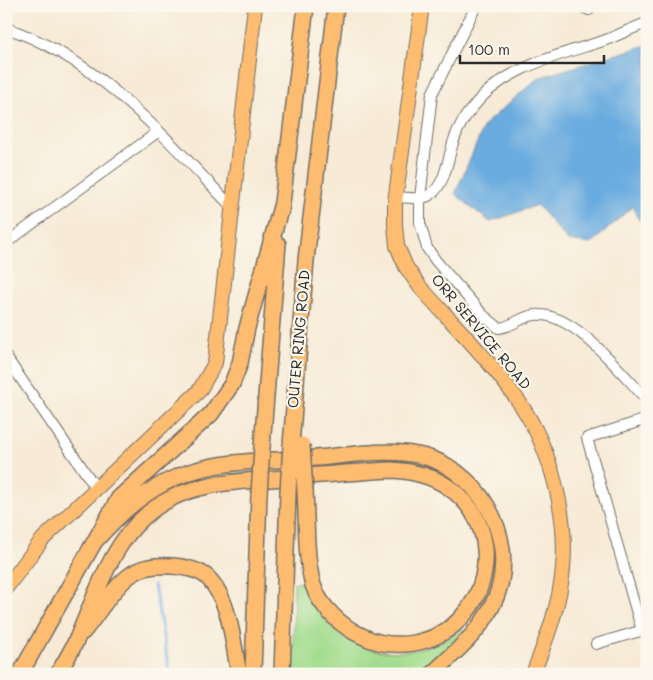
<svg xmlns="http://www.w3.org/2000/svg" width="653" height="680" font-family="Mali,sans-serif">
	<rect width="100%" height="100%" fill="#fbf7ec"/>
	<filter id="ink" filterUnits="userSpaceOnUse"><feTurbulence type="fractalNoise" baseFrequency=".02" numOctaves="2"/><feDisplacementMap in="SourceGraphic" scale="10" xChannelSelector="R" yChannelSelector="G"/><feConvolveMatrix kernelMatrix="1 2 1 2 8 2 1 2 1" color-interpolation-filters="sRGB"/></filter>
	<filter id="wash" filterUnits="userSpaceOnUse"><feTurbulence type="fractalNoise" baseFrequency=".0096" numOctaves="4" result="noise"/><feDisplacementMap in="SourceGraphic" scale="20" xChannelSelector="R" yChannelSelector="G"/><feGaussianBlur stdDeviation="1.12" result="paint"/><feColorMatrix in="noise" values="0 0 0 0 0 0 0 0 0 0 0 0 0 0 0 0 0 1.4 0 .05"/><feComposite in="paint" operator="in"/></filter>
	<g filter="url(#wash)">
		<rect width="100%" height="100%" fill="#f7ead6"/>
		<path fill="#a4dd8f" stroke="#68845d" d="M 294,583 L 303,583 C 330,654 401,671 462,629 L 465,631 L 419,674 L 293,674 Z"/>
		<path fill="#6bacdf" stroke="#4b6c85" d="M 647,45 L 647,227 L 638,219 L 633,206 L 591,244 L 568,241 L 537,205 L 490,222 L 455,194 L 485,124 L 538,78 Z"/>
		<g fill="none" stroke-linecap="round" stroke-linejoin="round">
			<path stroke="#6bacdf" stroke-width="3" d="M 154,585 L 170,674"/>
		</g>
	</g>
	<g filter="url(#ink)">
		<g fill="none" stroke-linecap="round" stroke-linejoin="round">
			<g stroke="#726e67" stroke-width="12">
				<path id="minor" d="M 476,6 L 432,94 L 420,198 L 420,223 L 427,248 L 436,261 L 484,316 L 499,328 C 512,327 522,316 535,315 C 574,311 623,375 647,400
					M 580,6 L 589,10
					M 6,28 C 100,59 166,139 233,208
					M 396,197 C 407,197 420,201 430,195 C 446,185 448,156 454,140 C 458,128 465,116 473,107 C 503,68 556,56 600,42 C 616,37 631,28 647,23
					M 6,243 L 159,131
					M 6,357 L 96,488
					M 642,631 L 587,438 L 647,419
					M 596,644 L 647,629"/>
			</g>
			<g stroke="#726e67" stroke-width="16">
				<path id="major" d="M 422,6 L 395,202 L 395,225 L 397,246 L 406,267 L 420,287 C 454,325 493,363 521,405 C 551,450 568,515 563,568 C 560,605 546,640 533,674
					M 6,588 L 42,540 L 199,391 L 215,363 L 255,6"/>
			</g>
			<g stroke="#726e67" stroke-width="18">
				<path id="highway" d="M 281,211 L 306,6
					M 291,445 L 306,260 L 336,6
					M 262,447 L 278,244
					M 96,540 C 120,513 145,490 179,476 C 221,459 272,461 317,458 C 352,455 392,447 426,457 C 486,475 522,549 492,606 C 479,633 454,653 432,674
					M 83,632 C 98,614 111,590 129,576 C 142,566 156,565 172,566 C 184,567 202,570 210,580 C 231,604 233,644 239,674
					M 20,674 L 119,498 L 211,414 L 232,384 L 240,363 L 247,328 L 282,203
					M 58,674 C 64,663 71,652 76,641 C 91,607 102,572 123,541 C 164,482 219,483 285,478 C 320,475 356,472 391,470 C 411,471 431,475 448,487 C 512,530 489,630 414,643 C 396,646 378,644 362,636 C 342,627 320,607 313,585 C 305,556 307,521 305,491
					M 253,674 L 259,494
					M 282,674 L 288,492"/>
			</g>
			<use href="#minor" stroke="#fff" stroke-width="10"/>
			<use href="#major" stroke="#fdbc70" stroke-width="14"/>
			<use href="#highway" stroke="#fdbc70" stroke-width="15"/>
			<g stroke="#726e67" stroke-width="18" stroke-linecap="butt">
				<path id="highway-bridge" d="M 302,445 L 305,491
					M 288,492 L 291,445
					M 259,494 L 262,447"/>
			</g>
			<use href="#highway-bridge" stroke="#fdbc70" stroke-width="15"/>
		</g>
	</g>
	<g text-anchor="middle" stroke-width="4.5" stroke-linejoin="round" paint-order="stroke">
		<g font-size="15" fill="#2b2b2b" stroke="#fbf7ec">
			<text transform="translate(481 332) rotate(50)" y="5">ORR SERVICE ROAD</text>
			<text transform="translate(299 339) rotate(-85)" y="5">OUTER RING ROAD</text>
		</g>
	</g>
	<rect width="653" height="680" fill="none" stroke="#fbf7ec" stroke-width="25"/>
	<path d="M460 55v8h144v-8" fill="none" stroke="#2b2b2b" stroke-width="2.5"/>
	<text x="468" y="55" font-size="15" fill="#2b2b2b" stroke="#fbf7ec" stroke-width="4" paint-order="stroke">100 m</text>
</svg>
